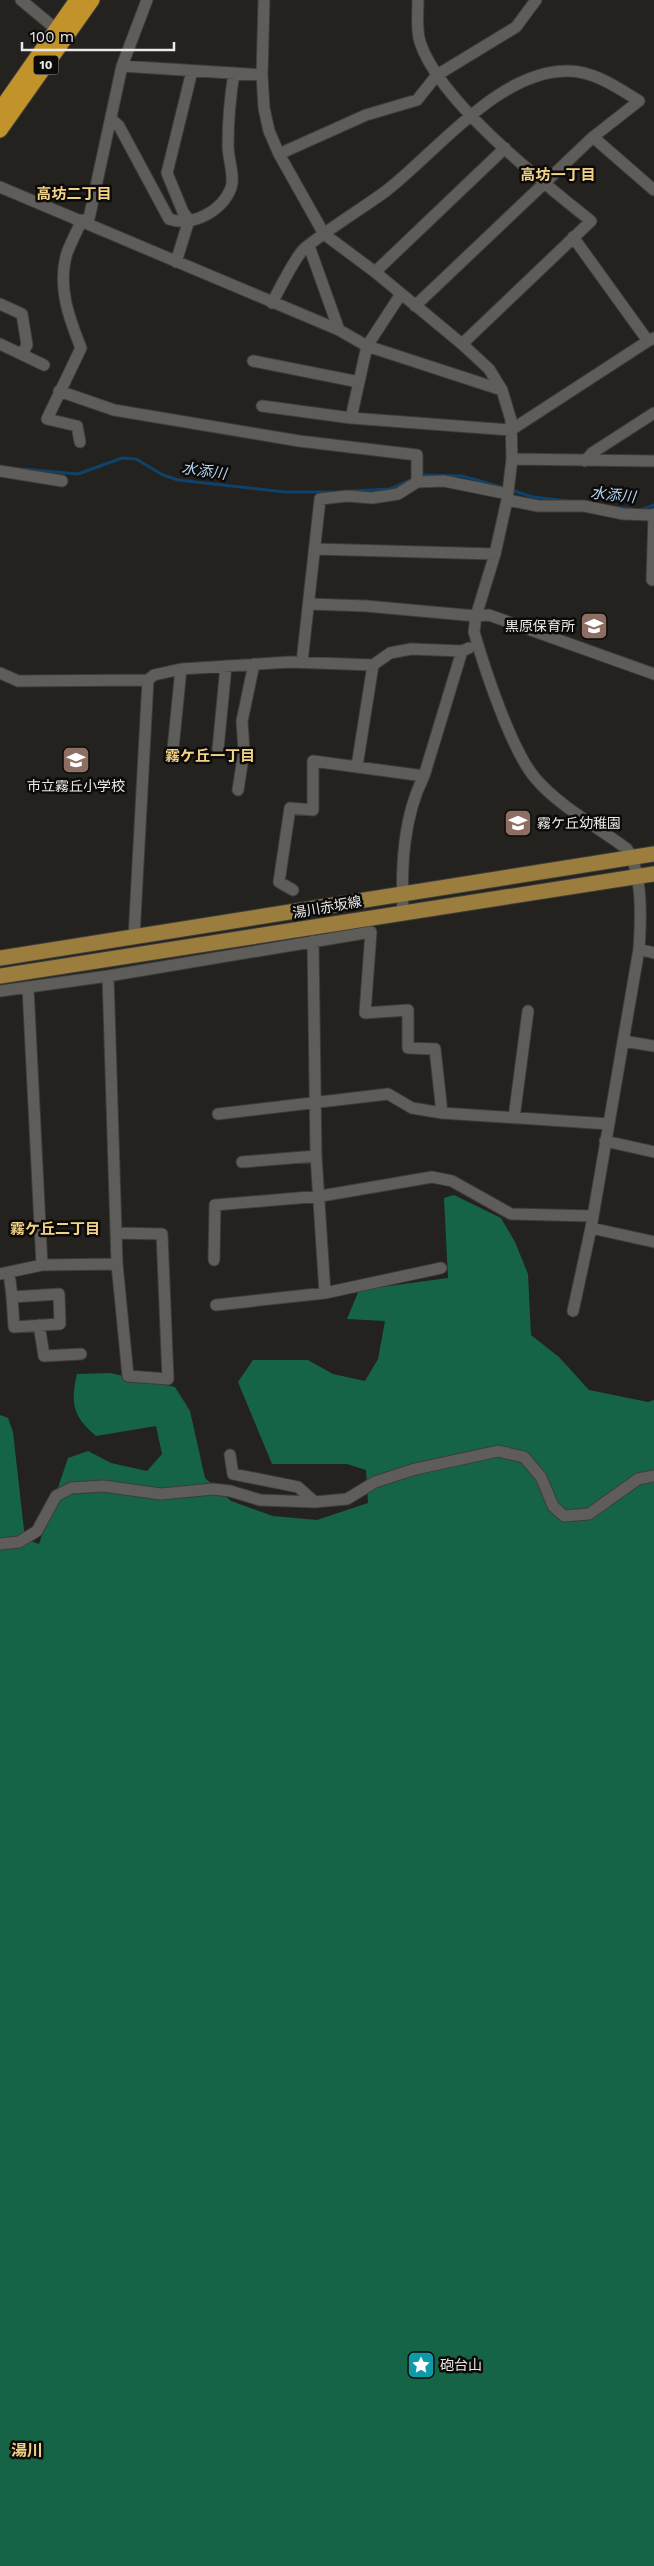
<svg xmlns="http://www.w3.org/2000/svg" width="654" height="2566" font-family="'Work Sans','Noto Sans JP',sans-serif">
	<rect width="100%" height="100%" fill="#23221f"/>
	<path fill="#166446" d="M 454,1195 L 501,1218 L 515,1242 L 528,1274 L 531,1335 L 559,1357 L 589,1390 L 648,1402 L 654,1400 L 654,2566 L 0,2566 L 0,1415 L 8,1418 L 13,1432 L 25,1539 L 39,1544 L 68,1458 L 88,1451 L 111,1463 L 147,1471 L 162,1454 L 156,1426 L 96,1436 C 73,1417 70,1403 77,1374 L 110,1373 L 175,1387 L 190,1411 L 205,1478 L 231,1501 L 273,1516 L 317,1520 L 368,1503 L 366,1470 L 347,1464 L 272,1464 L 238,1382 L 253,1360 L 308,1360 L 333,1374 L 365,1381 L 378,1359 L 385,1321 L 347,1319 L 359,1290 L 448,1278 L 444,1198 Z"/>
	<g fill="none" stroke-linecap="round" stroke-linejoin="round">
		<path stroke="#0f426b" stroke-width="3" d="M 23,469 L 78,474 L 122,458 L 136,459 L 163,475 L 178,480 L 285,492 L 333,492
			M 422,475 L 462,476 L 505,488
			M 511,490 L 533,497 L 568,501
			M 351,491 L 390,489 L 411,480
			M 614,507 L 640,510 L 654,505"/>
		<g stroke="#3d3c3a" stroke-width="13">
			<path id="minor" d="M 21,0 L 56,29
				M 264,0 L 262,75 L 264,108 L 269,131 L 279,154 L 324,234 L 375,272 L 462,344 L 489,369 L 502,390 L 511,420 L 512,459 L 507,500 L 495,554 L 476,616 L 474,632 C 485,670 512,752 536,779 C 559,806 599,828 627,849 C 643,874 641,919 639,949 L 591,1228 L 573,1311
				M 418,0 C 418,13 416,30 420,42 C 439,101 542,182 591,221 L 462,344
				M 122,66 L 262,75
				M 111,119 L 119,126 L 169,219 C 193,227 222,211 231,188 C 235,177 228,158 228,146 C 228,121 230,98 234,73
				M 593,137 L 654,190
				M 279,154 L 366,115 L 417,100 L 437,75 L 516,27 L 536,0
				M 0,187 L 339,330 L 367,346 L 502,390
				M 189,220 L 183,212 L 167,173 L 192,71
				M 88,223 L 122,66 L 147,0
				M 573,237 L 648,341 L 654,338
				M 309,246 L 339,330
				M 176,262 L 189,220
				M 375,272 L 505,148
				M 401,294 L 367,346 L 351,418 L 511,430 L 648,341
				M 272,303 C 279,290 296,255 305,248 C 331,227 360,210 386,191 C 437,152 497,72 566,71 C 592,70 617,87 639,101 L 593,137 L 415,306
				M 0,304 L 22,314 L 27,345 L 22,354
				M 0,344 L 44,365
				M 253,361 L 359,382
				M 59,391 L 114,410 L 299,441 L 417,455 L 417,482 L 444,481 L 508,494
				M 262,406 L 351,418
				M 80,442 L 77,426 L 47,419 L 81,348 C 69,318 57,286 67,253 C 71,242 77,231 82,220
				M 512,459 L 654,461
				M 585,461 L 592,453 L 654,413
				M 0,471 L 62,481
				M 507,500 L 538,506 L 584,506 L 623,514 L 652,515
				M 315,549 L 495,554
				M 652,580 L 654,514
				M 309,604 L 366,606 L 476,616 L 489,615 L 654,674
				M 302,662 L 320,499 L 347,496 L 372,498 L 398,494 L 417,482
				M 0,673 L 18,681 L 148,680 L 154,675 L 181,669 L 290,662 L 373,665 L 390,653 L 411,649 L 462,651
				M 173,749 L 181,669
				M 218,749 L 226,666
				M 357,766 L 373,665
				M 238,790 L 244,751 L 242,721 L 254,664
				M 293,890 L 279,882 L 290,808 L 313,810 L 313,761 L 424,776
				M 403,914 C 401,868 403,817 424,776 L 462,651 L 469,648
				M 134,937 L 148,680
				M 313,941 L 316,1156 L 325,1293
				M 639,949 L 654,953
				M 28,988 L 42,1265
				M 0,991 L 108,976 L 371,932 L 365,1013 L 408,1010 L 408,1048 L 435,1049 L 442,1113
				M 623,1041 L 654,1046
				M 218,1114 L 388,1094 L 412,1108 L 442,1113 L 609,1124
				M 514,1118 L 528,1011
				M 605,1141 L 654,1152
				M 242,1162 L 316,1156
				M 591,1228 L 654,1242
				M 116,1233 L 162,1234 L 168,1379 L 128,1376 L 117,1264
				M 214,1260 L 215,1205 L 321,1196 L 432,1177 L 452,1181 L 511,1214 L 593,1216
				M 9,1272 L 12,1297 L 59,1294 L 60,1324 L 14,1327 L 12,1297
				M 0,1274 L 42,1265 L 117,1264 L 108,976
				M 216,1305 L 325,1293 L 441,1268
				M 39,1325 L 44,1356 L 81,1354
				M 230,1455 L 233,1474 L 298,1487 L 315,1502
				M 0,1544 L 19,1542 L 37,1531 L 56,1496 L 71,1488 L 103,1486 L 161,1494 L 213,1489 L 230,1491 L 260,1500 L 315,1502 L 347,1499 L 375,1482 L 415,1469 L 498,1451 L 524,1457 L 541,1477 L 553,1506 L 564,1516 L 589,1514 L 638,1479 L 654,1476"/>
		</g>
		<g stroke="#3d3c3a" stroke-width="17">
			<path id="major" d="M 0,958 L 654,854
				M 0,976 L 654,874"/>
		</g>
		<g stroke="#3d3c3a" stroke-width="17">
			<path id="highway" d="M 0,110 L 77,0
				M 0,130 L 92,0"/>
		</g>
		<use href="#minor" stroke="#5e5d5a" stroke-width="11"/>
		<use href="#major" stroke="#9b7d3e" stroke-width="15"/>
		<use href="#highway" stroke="#c3932b" stroke-width="15"/>
	</g>
	<defs>
		<g id="school-square" transform="scale(1.4375)"><rect x="-9" y="-9" width="18" height="18" rx="4" fill="#8d6e63" stroke="#0c0b0a"/><path d="M0-5L7-2L0 1L-7-2ZM-4 1L0 2.5L4 1V4Q0 6-4 4Z" fill="#fff"/></g>
		<g id="sight-square" transform="scale(1.4375)"><rect x="-9" y="-9" width="18" height="18" rx="4" fill="#0f9aa8" stroke="#0c0b0a"/><path d="M0-6L1.8-2.2L6-1.7L2.9 1.2L3.7 5.4L0 3.3L-3.7 5.4L-2.9 1.2L-6-1.7L-1.8-2.2Z" fill="#fff"/></g>
	</defs>
	<g fill-rule="evenodd">
		<use href="#school-square" x="594" y="626"/>
		<use href="#school-square" x="76" y="760"/>
		<use href="#school-square" x="518" y="823"/>
		<use href="#sight-square" x="421" y="2365"/>
	</g>
	<g text-anchor="middle" stroke-width="5" stroke-linejoin="round" paint-order="stroke">
		<rect fill="#0c0b0a" stroke="#a7a6a5" stroke-width="1" x="33.5" y="55.5" width="25" height="19" rx="4"/>
		<g font-size="12" font-weight="bold" fill="#e9e9e7">
			<text x="46" y="69">10</text>
		</g>
		<g font-size="14" fill="#e9e9e7" stroke="#0c0b0a" text-anchor="start">
			<text x="575" y="631" text-anchor="end">黒原保育所</text>
			<text x="76" y="791" text-anchor="middle">市立霧丘小学校</text>
			<text x="537" y="828">霧ケ丘幼稚園</text>
			<text x="440" y="2370">砲台山</text>
		</g>
		<g font-size="14" fill="#e9e9e7" stroke="#0c0b0a">
			<text transform="translate(327 907) rotate(-10)" y="5">湯川赤坂線</text>
		</g>
		<g font-size="15" font-weight="bold" fill="#f1d287" stroke="#0c0b0a">
			<text x="558" y="180">高坊一丁目</text>
			<text x="74" y="199">高坊二丁目</text>
			<text x="210" y="761">霧ケ丘一丁目</text>
			<text x="55" y="1234">霧ケ丘二丁目</text>
		</g>
		<g font-size="15" font-style="italic" fill="#b4d4f3" stroke="#0c0b0a">
			<text transform="translate(204 471) rotate(8)" y="5">水添川</text>
			<text transform="translate(613 495) rotate(6)" y="5">水添川</text>
		</g>
		<g font-size="16" font-weight="bold" fill="#f1d287" stroke="#0c0b0a">
			<text x="27" y="2456">湯川</text>
		</g>
	</g>
	<path d="M22 42v8h152v-8" fill="none" stroke="#e9e9e7" stroke-width="2.5"/>
	<text x="30" y="42" font-size="15" fill="#e9e9e7" stroke="#0c0b0a" stroke-width="4" paint-order="stroke">100 m</text>
</svg>
